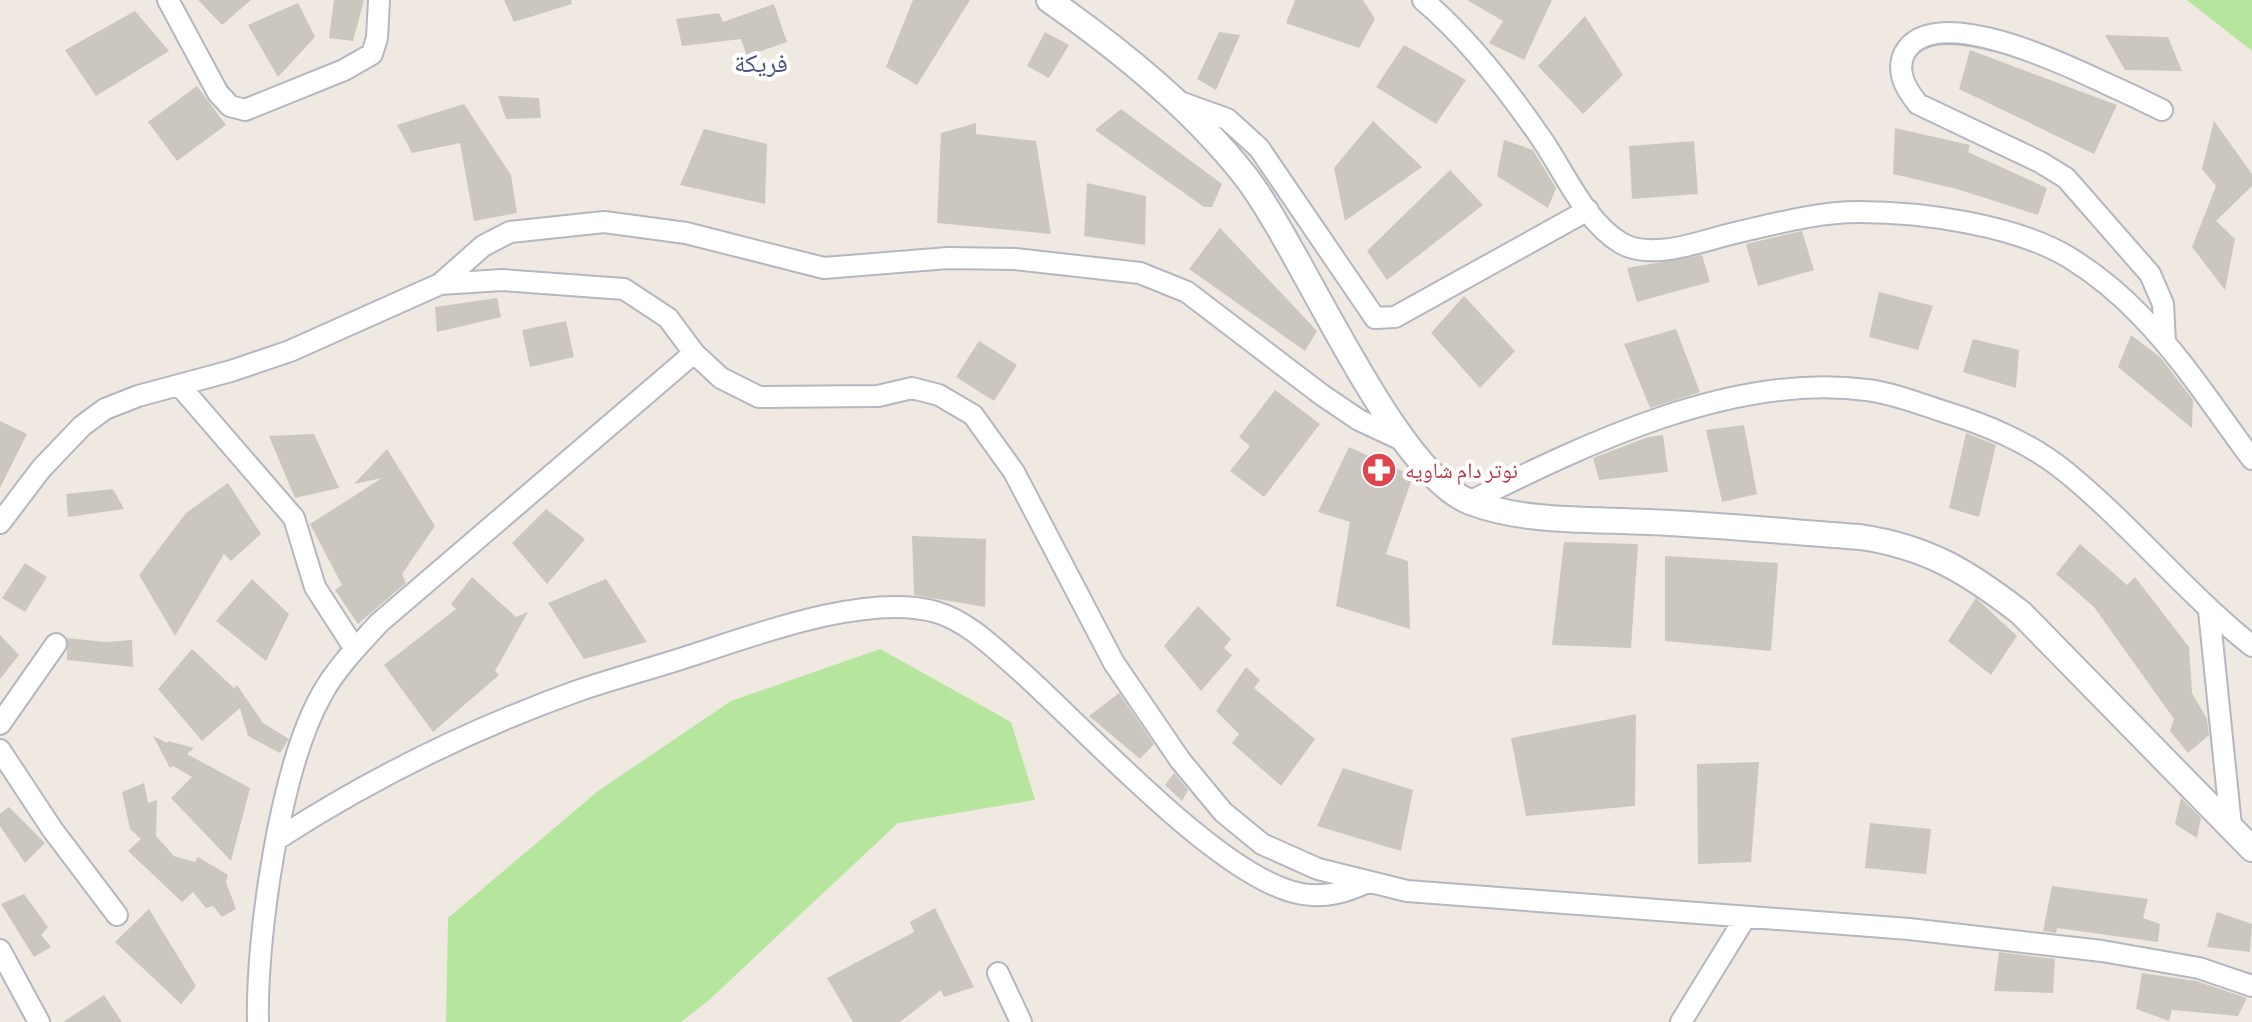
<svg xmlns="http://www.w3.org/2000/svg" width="2252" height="1022" font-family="'Alegreya Sans','Noto Naskh Arabic',sans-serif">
	<rect width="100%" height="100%" fill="#efe9e1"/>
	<path fill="#b6e59e" d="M 2188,0 L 2252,0 L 2252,51 L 2187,0 Z
		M 880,649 L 1011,722 L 1035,800 L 898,823 L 709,1000 L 681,1022 L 446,1022 L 448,918 L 598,791 L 731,701 Z"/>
	<path fill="#cbc7bf" d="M 198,0 L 251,0 L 222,25 Z
		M 334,0 L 364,0 L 353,41 L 329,38 Z
		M 504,0 L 571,0 L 572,4 L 514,22 Z
		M 913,0 L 970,0 L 917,85 L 886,67 Z
		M 1295,0 L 1363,0 L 1375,19 L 1359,48 L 1286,23 Z
		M 1467,0 L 1552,0 L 1524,60 L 1489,43 L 1503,21 Z
		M 298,3 L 315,37 L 278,77 L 248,25 Z
		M 774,4 L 787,42 L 747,56 L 741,39 L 682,46 L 676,19 L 719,13 L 723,22 Z
		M 135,11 L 169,51 L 96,96 L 65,50 Z
		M 1585,16 L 1623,75 L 1583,114 L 1538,66 Z
		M 1045,32 L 1069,45 L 1049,78 L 1027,66 Z
		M 1219,32 L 1240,35 L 1216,90 L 1197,79 Z
		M 2105,35 L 2168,37 L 2182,71 L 2125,70 Z
		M 1404,45 L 1466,80 L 1436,124 L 1376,87 Z
		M 1970,50 L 2117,105 L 2094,154 L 1959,89 Z
		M 197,86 L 226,125 L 177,161 L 148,122 Z
		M 498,96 L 539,98 L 541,118 L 506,119 Z
		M 464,104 L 511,175 L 517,213 L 474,221 L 460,143 L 412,153 L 397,125 Z
		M 1121,109 L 1222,184 L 1212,207 L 1204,207 L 1095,130 Z
		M 1373,121 L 1422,167 L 1345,221 L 1334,168 Z
		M 2214,121 L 2252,174 L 2252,186 L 2216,221 L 2235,239 L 2225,290 L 2192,247 L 2216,186 L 2202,169 Z
		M 976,123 L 976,134 L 1036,141 L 1051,234 L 937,223 L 941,133 Z
		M 1895,128 L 1970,145 L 1968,152 L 2047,188 L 2038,215 L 1957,189 L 1893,174 Z
		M 704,129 L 767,144 L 765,204 L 680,185 Z
		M 1504,140 L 1533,150 L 1556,188 L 1548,208 L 1497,176 Z
		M 1694,141 L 1698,194 L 1632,199 L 1629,146 Z
		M 1450,170 L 1483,205 L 1387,280 L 1367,251 Z
		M 1087,183 L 1146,196 L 1145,245 L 1084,236 Z
		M 1220,228 L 1317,331 L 1305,351 L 1189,269 Z
		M 1802,231 L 1814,270 L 1758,286 L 1746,244 Z
		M 1702,255 L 1710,282 L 1637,302 L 1627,268 Z
		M 1879,292 L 1933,306 L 1918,350 L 1869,337 Z
		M 1464,296 L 1515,351 L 1480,388 L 1431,333 Z
		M 497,298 L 501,317 L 437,332 L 435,307 Z
		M 566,321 L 574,357 L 530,367 L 522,330 Z
		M 1676,329 L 1700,392 L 1650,408 L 1624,344 Z
		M 2131,335 L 2160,357 L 2193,400 L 2192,428 L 2118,367 Z
		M 1973,339 L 2019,350 L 2016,388 L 1963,372 Z
		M 979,341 L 1017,365 L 994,401 L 956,377 Z
		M 1275,390 L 1320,424 L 1264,497 L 1230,471 L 1250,446 L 1239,437 Z
		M 0,421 L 27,434 L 0,488 Z
		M 1744,425 L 1757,494 L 1722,502 L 1706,430 Z
		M 1966,433 L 1996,445 L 1979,517 L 1949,508 Z
		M 314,434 L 339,488 L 295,498 L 269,436 Z
		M 1663,435 L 1668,472 L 1599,480 L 1593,458 L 1648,437 Z
		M 1349,447 L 1413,476 L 1386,554 L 1408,561 L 1410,629 L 1336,606 L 1350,522 L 1318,512 Z
		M 387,449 L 435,526 L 402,574 L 406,583 L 358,624 L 335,590 L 342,585 L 310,524 L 382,478 L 354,484 Z
		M 228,483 L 261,534 L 231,561 L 224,554 L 175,636 L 139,575 L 186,513 Z
		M 113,489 L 124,509 L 68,517 L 66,494 Z
		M 546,509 L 585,539 L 547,584 L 512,543 Z
		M 912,536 L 986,539 L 985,607 L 914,595 Z
		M 1564,542 L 1638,544 L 1631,648 L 1552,645 Z
		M 2080,544 L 2127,585 L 2135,577 L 2189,647 L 2192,693 L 2207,719 L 2209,735 L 2188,753 L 2170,731 L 2174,719 L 2094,607 L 2056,574 Z
		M 1665,556 L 1778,563 L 1771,651 L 1665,641 Z
		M 25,563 L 47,577 L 25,612 L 2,598 Z
		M 472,577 L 516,617 L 528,612 L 495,671 L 499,675 L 433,732 L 384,665 L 456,609 L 451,604 Z
		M 252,579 L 289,614 L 266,661 L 216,621 Z
		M 606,579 L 647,642 L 584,659 L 548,603 Z
		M 1976,598 L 2017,636 L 1991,675 L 1948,641 Z
		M 1198,606 L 1231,639 L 1224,648 L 1232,655 L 1201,691 L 1164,646 Z
		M 0,635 L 19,655 L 0,679 Z
		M 67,638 L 106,642 L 132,640 L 133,667 L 67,660 Z
		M 192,649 L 234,688 L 237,685 L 263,723 L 289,739 L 280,753 L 248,736 L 240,708 L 202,741 L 158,689 Z
		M 1246,667 L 1260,680 L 1254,688 L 1315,739 L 1281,786 L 1232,743 L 1239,734 L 1216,711 Z
		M 1119,693 L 1154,744 L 1140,759 L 1089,716 Z
		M 1636,714 L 1635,806 L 1526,816 L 1511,738 Z
		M 153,736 L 167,743 L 168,741 L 194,748 L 187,754 L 250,788 L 231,861 L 171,798 L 192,777 L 173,766 L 170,768 Z
		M 1759,762 L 1751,862 L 1698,864 L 1697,764 Z
		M 1343,768 L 1413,790 L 1401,851 L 1317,826 Z
		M 1174,773 L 1188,790 L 1182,801 L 1165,785 Z
		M 144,783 L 148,803 L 157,800 L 156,836 L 174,856 L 195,862 L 198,857 L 228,875 L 226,882 L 236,909 L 222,917 L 213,906 L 206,908 L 193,892 L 182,902 L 128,851 L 141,839 L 130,829 L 122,792 Z
		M 2181,798 L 2201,818 L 2197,838 L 2175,824 Z
		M 9,807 L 45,843 L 25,863 L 0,826 L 0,814 Z
		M 1870,823 L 1931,829 L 1926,874 L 1865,868 Z
		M 2052,886 L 2148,899 L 2143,918 L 2160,924 L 2158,942 L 2057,928 L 2056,933 L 2043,931 Z
		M 24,894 L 48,927 L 41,935 L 51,947 L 34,957 L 1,904 Z
		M 935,908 L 974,987 L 944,997 L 941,990 L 900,1022 L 853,1022 L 827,978 L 914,932 L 910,922 Z
		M 149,909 L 196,986 L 181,1004 L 115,942 Z
		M 2217,912 L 2252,924 L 2250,952 L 2207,947 Z
		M 1999,952 L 2055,959 L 2053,993 L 1994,991 Z
		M 2142,973 L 2196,981 L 2247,998 L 2238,1016 L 2172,1010 L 2169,1021 L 2136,1009 Z
		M 104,995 L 122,1022 L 63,1022 Z"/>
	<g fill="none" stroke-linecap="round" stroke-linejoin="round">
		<g stroke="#b4b7c1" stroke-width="24">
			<path id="minor" d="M 168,0 L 218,93 L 230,106 L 245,110 L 344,70 L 372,54 L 377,38 L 379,0
				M 1423,0 C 1468,38 1508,90 1541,138 C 1564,171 1585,222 1621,243 C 1653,262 1706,239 1739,232 C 1778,223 1819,212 1859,212 C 1922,212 2016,225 2070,258 C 2094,273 2121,295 2141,316 C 2183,359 2216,411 2252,459
				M 1177,101 L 1227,119 L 1259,148 L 1375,318 L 1395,317 L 1588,210
				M 2162,110 C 2144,101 2125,92 2107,84 C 2067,65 1932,0 1904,54 C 1896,73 1906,89 1918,104 L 2040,162 L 2066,178 L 2150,274 L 2163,304 L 2165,342
				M 440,284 L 483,246 L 510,232 L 604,222 L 686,233 L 824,268 L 948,258 L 1015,259 L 1140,273 L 1187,292 L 1322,395 L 1359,420 L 1402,440
				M 180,386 L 294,518 L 315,587 L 355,649
				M 1469,502 C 1586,444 1733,372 1867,390 C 1892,393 1918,403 1942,411 C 1987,425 2029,442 2066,472 C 2132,526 2186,593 2252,646
				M 0,523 L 41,469 L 82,426 L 105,409 L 138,396 L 231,371 L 290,351 L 440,284 L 502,280 L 624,289 L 668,318 L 694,353 L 721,378 L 759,397 L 878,396 L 912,388 L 939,395 L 973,415 L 1014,472 L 1114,663 L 1180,760 L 1223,812 L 1262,844 L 1318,869 L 1407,891 L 1909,929 L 2102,951 L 2199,968 L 2252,986
				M 2209,611 L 2231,826
				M 0,724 L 56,644
				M 0,750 L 52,829 L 117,915
				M 279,838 C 372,778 476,727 580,690 C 619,677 660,666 699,653 C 762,632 870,593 936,612 C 967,621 993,647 1017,668 C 1082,725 1222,881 1302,894 C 1327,898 1346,892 1368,882
				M 0,950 L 39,1022
				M 998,973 L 1021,1022
				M 258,1022 C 256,937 280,768 322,694 C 337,667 359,645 379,623 L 694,353
				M 1681,1022 L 1745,918"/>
		</g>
		<g stroke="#b4b7c1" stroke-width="28">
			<path id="tertiary" d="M 1049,0 C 1120,50 1192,108 1246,177 C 1302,250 1393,472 1470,502 C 1525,523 1592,519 1649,522 C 1720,525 1790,532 1860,537 C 1928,547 1968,572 2021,613 L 2252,849"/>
		</g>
		<use href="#minor" stroke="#fff" stroke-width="20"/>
		<use href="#tertiary" stroke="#fff" stroke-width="24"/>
	</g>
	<defs>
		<g id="pharmacy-disc" transform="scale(1.8)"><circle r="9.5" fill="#e0444e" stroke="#fff"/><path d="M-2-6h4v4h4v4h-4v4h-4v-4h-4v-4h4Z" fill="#fff"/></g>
	</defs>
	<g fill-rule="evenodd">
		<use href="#pharmacy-disc" x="1379" y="470"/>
	</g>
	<g text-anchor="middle" stroke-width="8" stroke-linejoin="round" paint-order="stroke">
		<g font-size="22" fill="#be3a42" stroke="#fff" text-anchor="start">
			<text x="1405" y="478">نوتر دام شاويه</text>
		</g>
		<g font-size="26" fill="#4d5680" stroke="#fff">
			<text x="761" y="72">فريكة</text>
		</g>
	</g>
</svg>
